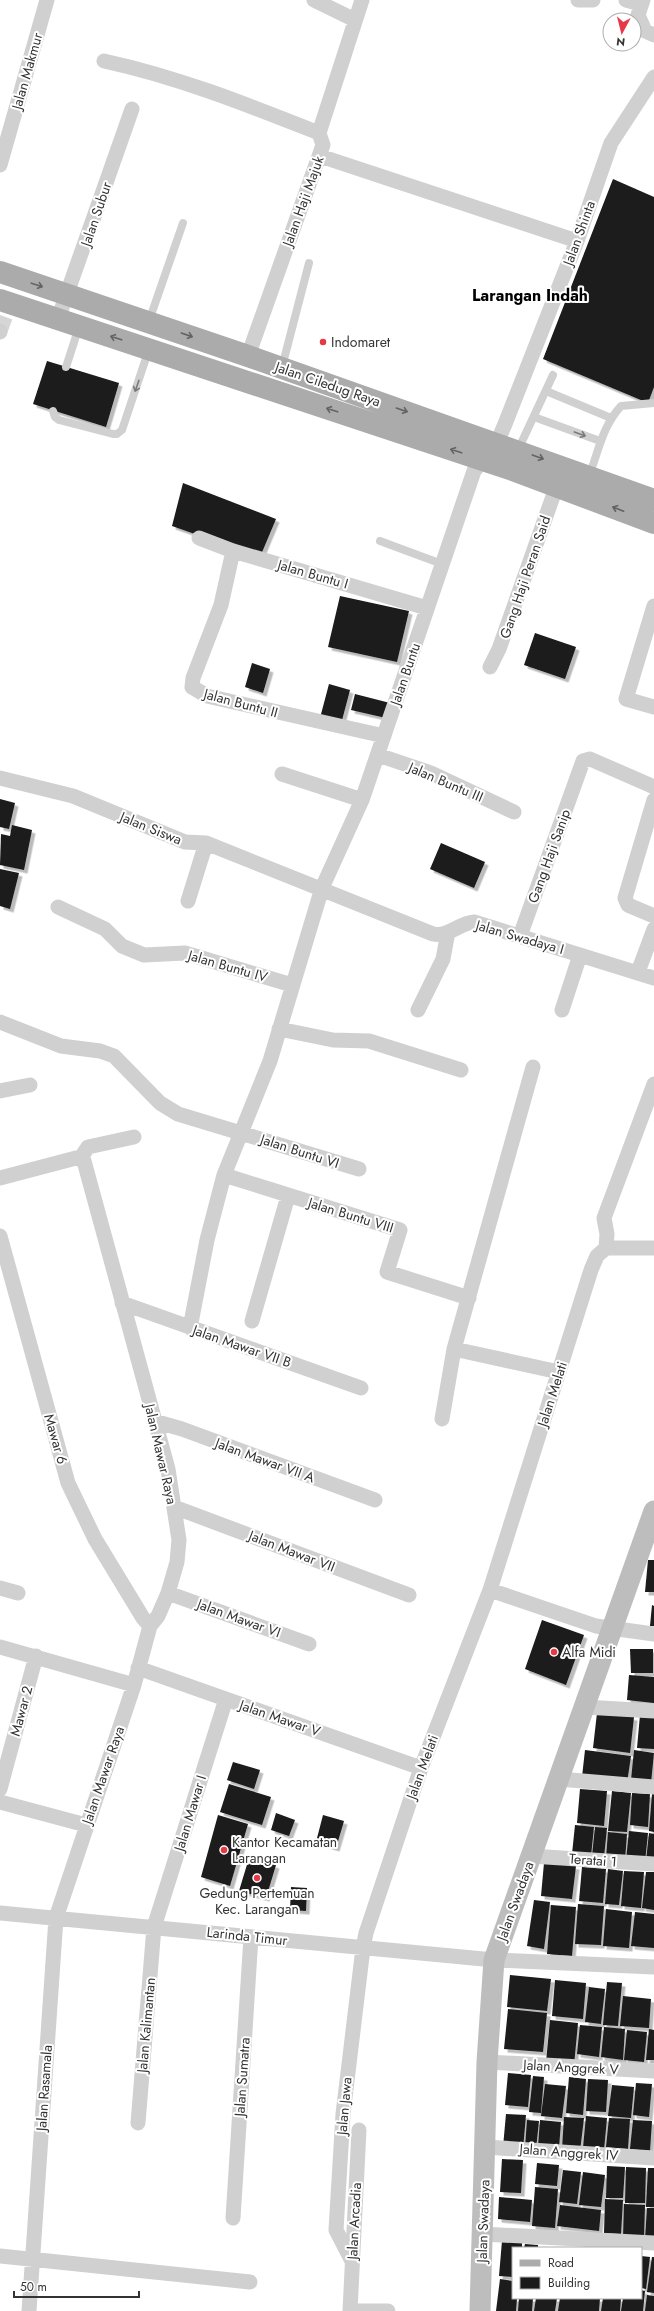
<svg xmlns="http://www.w3.org/2000/svg" width="654" height="2311" font-family="Jost,sans-serif">
	<defs>
		<filter id="shadow"><feDropShadow dx="3.5" dy="3.5" stdDeviation="0" flood-color="#0004"/></filter>
	</defs>
	<rect width="100%" height="100%" fill="#fff"/>
	<path fill="#1a1a1a" filter="url(#shadow)" d="M 613,179 L 654,197 L 654,387 L 648,403 L 543,359 Z
		M 47,361 L 119,383 L 106,427 L 33,404 Z
		M 183,483 L 276,519 L 260,557 L 172,526 Z
		M 340,596 L 409,611 L 397,662 L 328,647 Z
		M 535,633 L 576,647 L 565,679 L 524,665 Z
		M 252,663 L 270,669 L 263,693 L 245,687 Z
		M 329,684 L 350,690 L 341,724 L 320,718 Z
		M 355,694 L 390,703 L 386,718 L 351,710 Z
		M 0,799 L 15,803 L 9,829 L 0,827 Z
		M 12,825 L 32,830 L 24,870 L 0,865 L 1,834 L 10,836 Z
		M 441,843 L 485,862 L 474,888 L 430,869 Z
		M 0,869 L 19,873 L 10,909 L 0,906 Z
		M 648,1560 L 654,1560 L 654,1592 L 645,1592 Z
		M 652,1605 L 654,1606 L 654,1626 L 650,1626 Z
		M 542,1620 L 584,1635 L 566,1685 L 525,1669 Z
		M 630,1649 L 653,1649 L 653,1673 L 631,1673 Z
		M 629,1675 L 654,1677 L 654,1703 L 627,1700 Z
		M 597,1713 L 634,1717 L 630,1753 L 593,1748 Z
		M 640,1715 L 654,1717 L 654,1749 L 637,1748 Z
		M 585,1750 L 631,1756 L 627,1783 L 582,1777 Z
		M 634,1750 L 654,1753 L 651,1783 L 631,1780 Z
		M 233,1762 L 260,1770 L 254,1789 L 227,1780 Z
		M 229,1784 L 271,1797 L 262,1825 L 220,1812 Z
		M 580,1789 L 607,1791 L 604,1826 L 577,1823 Z
		M 612,1791 L 631,1793 L 627,1832 L 608,1831 Z
		M 632,1793 L 650,1794 L 648,1827 L 630,1825 Z
		M 652,1794 L 654,1794 L 654,1832 L 649,1831 Z
		M 276,1813 L 295,1820 L 289,1836 L 271,1830 Z
		M 218,1815 L 248,1824 L 230,1886 L 201,1877 Z
		M 323,1815 L 344,1821 L 336,1848 L 316,1842 Z
		M 575,1825 L 594,1827 L 591,1856 L 572,1854 Z
		M 595,1827 L 607,1828 L 604,1857 L 592,1856 Z
		M 629,1831 L 648,1833 L 645,1862 L 626,1860 Z
		M 608,1832 L 627,1834 L 625,1860 L 606,1858 Z
		M 649,1833 L 654,1834 L 654,1862 L 646,1861 Z
		M 249,1858 L 276,1865 L 266,1898 L 239,1891 Z
		M 544,1863 L 576,1866 L 572,1899 L 541,1896 Z
		M 582,1867 L 606,1869 L 603,1903 L 579,1901 Z
		M 608,1869 L 623,1871 L 619,1905 L 605,1904 Z
		M 624,1871 L 644,1872 L 641,1908 L 621,1906 Z
		M 646,1872 L 654,1872 L 654,1910 L 642,1908 Z
		M 291,1887 L 307,1888 L 306,1911 L 290,1910 Z
		M 534,1900 L 550,1902 L 544,1949 L 527,1946 Z
		M 578,1904 L 604,1906 L 601,1945 L 575,1944 Z
		M 551,1905 L 576,1907 L 572,1956 L 547,1954 Z
		M 606,1909 L 632,1912 L 629,1948 L 603,1946 Z
		M 635,1912 L 654,1914 L 654,1948 L 631,1946 Z
		M 510,1975 L 551,1979 L 547,2011 L 507,2007 Z
		M 555,1980 L 586,1983 L 583,2019 L 552,2016 Z
		M 607,1982 L 622,1983 L 618,2026 L 603,2025 Z
		M 589,1987 L 605,1989 L 601,2024 L 585,2022 Z
		M 623,1996 L 651,1999 L 649,2028 L 620,2026 Z
		M 508,2009 L 547,2013 L 543,2052 L 504,2049 Z
		M 550,2020 L 578,2023 L 574,2065 L 546,2062 Z
		M 580,2025 L 602,2027 L 599,2057 L 577,2054 Z
		M 604,2027 L 625,2029 L 623,2060 L 601,2057 Z
		M 649,2029 L 654,2030 L 654,2060 L 646,2060 Z
		M 627,2030 L 647,2032 L 644,2062 L 624,2060 Z
		M 508,2073 L 531,2075 L 528,2107 L 505,2105 Z
		M 533,2076 L 544,2077 L 541,2113 L 529,2112 Z
		M 569,2077 L 586,2079 L 583,2115 L 566,2113 Z
		M 588,2079 L 608,2080 L 606,2112 L 586,2111 Z
		M 636,2083 L 652,2084 L 649,2117 L 633,2115 Z
		M 545,2084 L 566,2086 L 562,2118 L 541,2116 Z
		M 612,2085 L 634,2087 L 631,2118 L 608,2116 Z
		M 506,2114 L 526,2115 L 523,2149 L 503,2147 Z
		M 586,2116 L 607,2118 L 604,2150 L 583,2148 Z
		M 564,2117 L 584,2118 L 580,2151 L 562,2149 Z
		M 609,2118 L 630,2119 L 628,2149 L 606,2147 Z
		M 527,2120 L 539,2121 L 536,2149 L 525,2148 Z
		M 540,2120 L 561,2122 L 559,2148 L 538,2147 Z
		M 633,2120 L 652,2121 L 650,2151 L 630,2149 Z
		M 502,2159 L 523,2160 L 521,2193 L 500,2192 Z
		M 537,2163 L 559,2165 L 557,2186 L 535,2184 Z
		M 607,2166 L 625,2167 L 623,2198 L 606,2198 Z
		M 626,2167 L 646,2168 L 645,2203 L 625,2203 Z
		M 648,2168 L 654,2168 L 654,2207 L 646,2207 Z
		M 563,2170 L 581,2172 L 577,2204 L 559,2202 Z
		M 583,2172 L 605,2175 L 601,2207 L 579,2205 Z
		M 535,2187 L 558,2189 L 555,2228 L 532,2226 Z
		M 499,2197 L 532,2200 L 530,2222 L 498,2219 Z
		M 605,2199 L 623,2200 L 621,2234 L 604,2233 Z
		M 624,2204 L 645,2205 L 644,2238 L 623,2238 Z
		M 560,2205 L 601,2210 L 599,2231 L 557,2226 Z
		M 647,2208 L 654,2208 L 654,2239 L 645,2239 Z
		M 502,2241 L 522,2243 L 522,2248 L 513,2248 L 513,2277 L 499,2276 Z
		M 525,2244 L 538,2245 L 538,2248 L 524,2248 Z
		M 641,2256 L 650,2257 L 646,2289 L 641,2288 Z
		M 652,2257 L 654,2257 L 654,2293 L 647,2292 Z
		M 500,2279 L 513,2281 L 513,2298 L 517,2298 L 516,2311 L 496,2311 Z
		M 641,2290 L 645,2291 L 643,2311 L 621,2311 L 623,2298 L 641,2298 Z
		M 647,2295 L 654,2296 L 654,2311 L 645,2311 Z
		M 519,2298 L 533,2298 L 532,2311 L 518,2311 Z
		M 536,2298 L 557,2298 L 555,2311 L 534,2311 Z
		M 560,2298 L 600,2298 L 599,2311 L 558,2311 Z
		M 603,2298 L 621,2298 L 620,2311 L 601,2311 Z"/>
	<g fill="none" stroke-linecap="round" stroke-linejoin="round">
		<path stroke="#d6d6d6" stroke-width="15" stroke-dasharray="15 8" stroke-linecap="butt" d="M 0,331 L 6,315"/>
		<path stroke="#d0d0d0" stroke-width="8" d="M 149,321 L 183,223
			M 66,367 L 79,327
			M 282,367 L 309,263
			M 546,391 L 611,418
			M 53,411 L 55,417 L 59,420 L 113,434 L 117,434 L 122,430 L 149,349
			M 534,417 L 600,441
			M 518,450 L 553,375
			M 589,476 C 599,450 602,427 621,406 L 654,403
			M 380,541 L 442,564"/>
		<path stroke="#d0d0d0" stroke-width="15" d="M 314,0 L 355,20
			M 578,0 L 593,0
			M 626,0 L 640,4
			M 643,0 L 638,15 L 645,31 L 654,35
			M 104,61 C 178,77 248,105 319,133
			M 320,156 L 577,241
			M 0,165 L 47,0
			M 58,319 L 132,109
			M 0,332 L 0,331
			M 248,356 L 323,145 L 319,133 L 362,0
			M 199,538 L 233,551 L 427,608
			M 233,551 L 221,605 L 193,678 L 192,687 L 207,696 L 384,736
			M 654,606 L 626,699 L 654,707
			M 490,667 L 499,649 L 557,485
			M 378,755 L 431,773 L 514,812
			M 282,774 L 362,800
			M 0,778 L 73,796 L 185,842 L 206,843 L 433,934 C 449,937 459,923 474,922 L 654,978
			M 654,800 L 625,898 L 628,905 L 654,916
			M 188,901 L 206,843
			M 58,907 L 105,929 L 122,946 L 144,955 L 185,953 L 292,985
			M 520,936 L 583,761 L 590,759 L 654,787
			M 638,972 L 654,929
			M 418,1010 L 443,959 L 448,932
			M 562,1010 L 580,955
			M 0,1022 L 61,1046 L 100,1051 L 114,1056 L 160,1103 L 178,1114 L 359,1169
			M 279,1029 L 333,1040 L 369,1041 L 461,1070
			M 0,1091 L 30,1085
			M 80,1159 L 88,1147 L 134,1137
			M 224,1175 L 400,1230 L 387,1272 L 469,1298
			M 0,1178 L 76,1158 L 84,1161 L 168,1469 L 179,1540 L 177,1562 L 168,1593 L 158,1616 L 150,1626 L 134,1685 L 56,1918 L 29,2311
			M 0,1236 L 68,1483 L 95,1539 L 143,1618 L 150,1626
			M 606,1248 L 607,1234 L 604,1218 L 654,1084
			M 122,1303 L 361,1388
			M 252,1321 L 288,1196
			M 190,1328 L 207,1240 L 224,1175 L 270,1061 L 322,888 L 362,800 L 474,471 L 497,443 L 505,424 L 577,241 L 611,143 L 654,77
			M 454,1349 L 533,1067
			M 442,1419 L 454,1349 L 559,1372
			M 154,1421 L 182,1429 L 375,1500
			M 174,1507 L 409,1595
			M 0,1588 L 18,1593
			M 490,1590 L 596,1626 L 654,1634
			M 168,1593 L 309,1644
			M 0,1647 L 134,1685
			M 138,1668 L 421,1768
			M 584,1707 L 654,1711
			M 559,1779 L 654,1787
			M 0,1789 L 36,1656
			M 0,1802 L 86,1825
			M 531,1856 L 654,1864
			M 0,1913 L 494,1960 L 654,1967
			M 487,2062 L 654,2071
			M 138,2123 L 154,1927 L 226,1699
			M 485,2147 L 654,2158
			M 233,2218 L 251,1937
			M 482,2234 L 654,2243
			M 0,2256 L 250,2282
			M 352,2261 L 336,2230 L 343,2114 L 363,1948 L 366,1933 L 421,1768 L 490,1590 L 591,1270 L 597,1256 L 606,1248 L 654,1248
			M 350,2311 L 359,2130
			M 352,2311 L 388,2311"/>
		<path stroke="#bdbdbd" stroke-width="21" d="M 480,2311 L 487,2062 L 494,1960 L 654,1511"/>
		<path stroke="#ababab" stroke-width="22" d="M 0,272 L 248,356 L 654,500
			M 0,300 L 510,469 L 654,523"/>
	</g>
	<defs><path id="oneway-shaft" d="M-6 0H5M1.5-3L5.5 0L1.5 3" fill="none" stroke-width="1.6" stroke-linecap="round" stroke-linejoin="round"/></defs>
	<g stroke="#636363">
		<use href="#oneway-shaft" transform="translate(37 285) rotate(18)"/>
		<use href="#oneway-shaft" transform="translate(187 335) rotate(19)"/>
		<use href="#oneway-shaft" transform="translate(116 338) rotate(-162)"/>
		<use href="#oneway-shaft" transform="translate(332 410) rotate(-162)"/>
		<use href="#oneway-shaft" transform="translate(402 410) rotate(19)"/>
		<use href="#oneway-shaft" transform="translate(456 451) rotate(-162)"/>
		<use href="#oneway-shaft" transform="translate(538 457) rotate(20)"/>
		<use href="#oneway-shaft" transform="translate(618 509) rotate(-159)"/>
	</g>
	<g stroke="#7a7a7a">
		<use href="#oneway-shaft" transform="translate(137 386) rotate(109)"/>
		<use href="#oneway-shaft" transform="translate(580 434) rotate(20)"/>
	</g>
	<g fill="#e63946" stroke="#fff" stroke-width="1.5">
		<circle cx="323" cy="342" r="4"/>
		<circle cx="554" cy="1652" r="4"/>
		<circle cx="224" cy="1850" r="4"/>
		<circle cx="257" cy="1878" r="4"/>
	</g>
	<g text-anchor="middle" stroke-width="4" stroke-linejoin="round" paint-order="stroke">
		<g font-size="14" fill="#333" stroke="#fff">
			<text transform="translate(27 71) rotate(-74)" y="5">Jalan Makmur</text>
			<text transform="translate(303 201) rotate(-70)" y="5">Jalan Haji Majuk</text>
			<text transform="translate(96 214) rotate(-71)" y="5">Jalan Subur</text>
			<text transform="translate(579 233) rotate(-70)" y="5">Jalan Shinta</text>
			<text transform="translate(328 384) rotate(19)" y="5">Jalan Ciledug Raya</text>
			<text transform="translate(313 574) rotate(16)" y="5">Jalan Buntu I</text>
			<text transform="translate(525 577) rotate(-71)" y="5">Gang Haji Peran Said</text>
			<text transform="translate(405 674) rotate(-71)" y="5">Jalan Buntu</text>
			<text transform="translate(241 703) rotate(15)" y="5">Jalan Buntu II</text>
			<text transform="translate(446 782) rotate(23)" y="5">Jalan Buntu III</text>
			<text transform="translate(151 828) rotate(22)" y="5">Jalan Siswa</text>
			<text transform="translate(549 856) rotate(-70)" y="5">Gang Haji Sanip</text>
			<text transform="translate(520 937) rotate(16)" y="5">Jalan Swadaya I</text>
			<text transform="translate(228 966) rotate(16)" y="5">Jalan Buntu IV</text>
			<text transform="translate(300 1151) rotate(18)" y="5">Jalan Buntu VI</text>
			<text transform="translate(351 1215) rotate(17)" y="5">Jalan Buntu VIII</text>
			<text transform="translate(242 1346) rotate(19)" y="5">Jalan Mawar VII B</text>
			<text transform="translate(552 1394) rotate(-72)" y="5">Jalan Melati</text>
			<text transform="translate(56 1439) rotate(74)" y="5">Mawar 6</text>
			<text transform="translate(161 1454) rotate(77)" y="5">Jalan Mawar Raya</text>
			<text transform="translate(265 1460) rotate(20)" y="5">Jalan Mawar VII A</text>
			<text transform="translate(292 1551) rotate(21)" y="5">Jalan Mawar VII</text>
			<text transform="translate(239 1618) rotate(20)" y="5">Jalan Mawar VI</text>
			<text transform="translate(21 1711) rotate(-75)" y="5">Mawar 2</text>
			<text transform="translate(280 1718) rotate(19)" y="5">Jalan Mawar V</text>
			<text transform="translate(422 1767) rotate(-70)" y="5">Jalan Melati</text>
			<text transform="translate(103 1775) rotate(-71)" y="5">Jalan Mawar Raya</text>
			<text transform="translate(190 1813) rotate(-73)" y="5">Jalan Mawar I</text>
			<text transform="translate(593 1860) rotate(4)" y="5">Teratai 1</text>
			<text transform="translate(515 1901) rotate(-70)" y="5">Jalan Swadaya</text>
			<text transform="translate(247 1936) rotate(6)" y="5">Larinda Timur</text>
			<text transform="translate(146 2025) rotate(-85)" y="5">Jalan Kalimantan</text>
			<text transform="translate(571 2067) rotate(3)" y="5">Jalan Anggrek V</text>
			<text transform="translate(242 2077) rotate(-86)" y="5">Jalan Sumatra</text>
			<text transform="translate(44 2088) rotate(-86)" y="5">Jalan Rasamala</text>
			<text transform="translate(344 2106) rotate(-85)" y="5">Jalan Jawa</text>
			<text transform="translate(569 2152) rotate(4)" y="5">Jalan Anggrek IV</text>
			<text transform="translate(354 2221) rotate(-87)" y="5">Jalan Arcadia</text>
			<text transform="translate(483 2221) rotate(-88)" y="5">Jalan Swadaya</text>
		</g>
		<g font-size="14" fill="#333" stroke="#fff" text-anchor="start">
			<text x="331" y="347">Indomaret</text>
			<text x="562" y="1657">Alfa Midi</text>
			<text x="232" y="1847">Kantor Kecamatan<tspan x="232" dy="16">Larangan</tspan></text>
			<text x="257" y="1898" text-anchor="middle">Gedung Pertemuan<tspan x="257" dy="16">Kec. Larangan</tspan></text>
		</g>
		<g font-size="16" font-weight="bold" fill="#000" stroke="#fff">
			<text x="530" y="301">Larangan Indah</text>
		</g>
	</g>
	<rect x="512" y="2247" width="130" height="52" fill="#ffffff" stroke="#adadad"/>
	<rect x="520" y="2260" width="20" height="6" fill="#ababab" stroke="#adadad"/>
	<text x="548" y="2267" font-size="12" fill="#333333">Road</text>
	<rect x="520" y="2277" width="20" height="12" fill="#1a1a1a" stroke="#adadad"/>
	<text x="548" y="2287" font-size="12" fill="#333333">Building</text>
	<g transform="translate(622 32) rotate(187)"><circle r="19" fill="#ffffff" stroke="#adadad"/>
	<path d="M0-3L7 15L0 10L-7 15Z" fill="#e63946"/>
	<text y="-6" font-size="11" font-weight="bold" text-anchor="middle" fill="#333333">N</text>
	</g>
	<path d="M14 2291v6h125v-6" fill="none" stroke="#333333" stroke-width="2"/>
	<text x="20" y="2291" font-size="12" fill="#333333" stroke="#ffffff" stroke-width="3" paint-order="stroke">50 m</text>
</svg>
